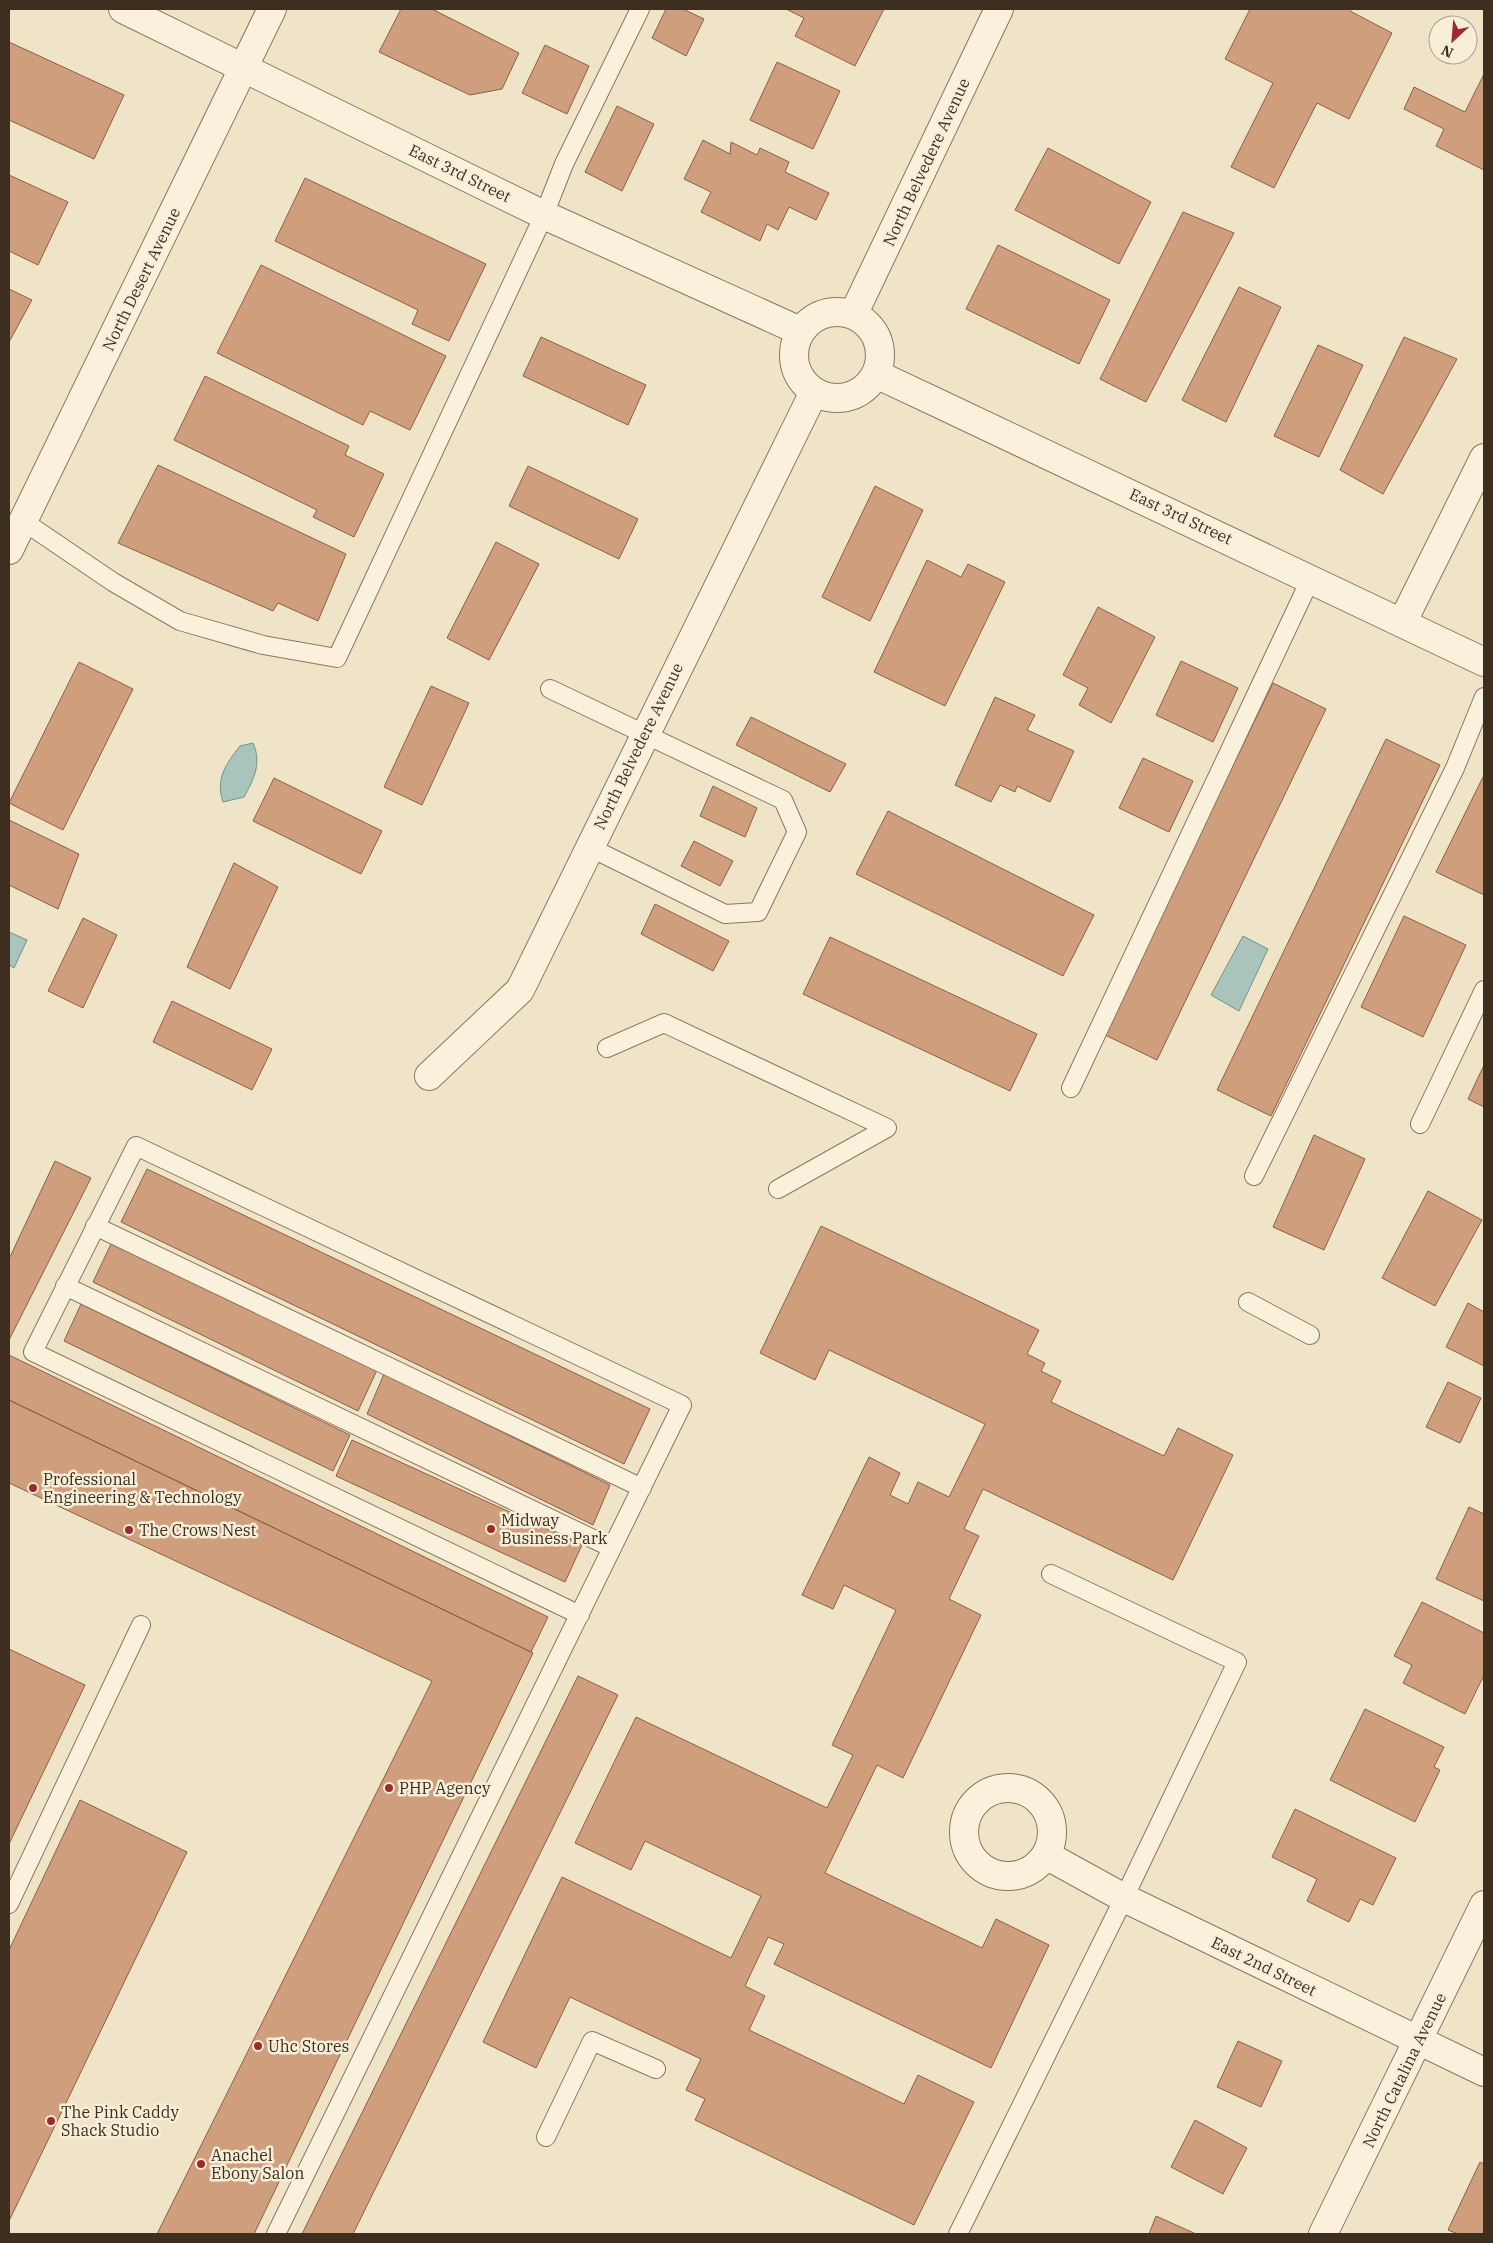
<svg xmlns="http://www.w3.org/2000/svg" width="1493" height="2243" font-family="'IBM Plex Serif',serif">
	<rect width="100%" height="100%" fill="#f0e4c8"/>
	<path fill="#a9c4bc" stroke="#6f938a" d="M 253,743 C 262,763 254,779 244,797 L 223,802 C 215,779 226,764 240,746 Z
		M 9,932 L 27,940 L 14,968 L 9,965 Z
		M 1243,936 L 1268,949 L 1239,1011 L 1211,995 Z"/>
	<path fill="#cf9f7d" stroke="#8d5f41" d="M 401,9 L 432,9 L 519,53 L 502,89 L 470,95 L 379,52 Z
		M 666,9 L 683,9 L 704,19 L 686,56 L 652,38 Z
		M 786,9 L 884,9 L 855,66 L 795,36 L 804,18 Z
		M 1250,9 L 1351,9 L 1350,11 L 1392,33 L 1349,119 L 1317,103 L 1274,188 L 1231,167 L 1273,83 L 1225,59 Z
		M 9,42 L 124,95 L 94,159 L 9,120 Z
		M 545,45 L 589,66 L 567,114 L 522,93 Z
		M 777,62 L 840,91 L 813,149 L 750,120 Z
		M 1484,74 L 1484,170 L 1436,146 L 1444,129 L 1404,109 L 1414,87 L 1465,112 Z
		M 617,106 L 654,124 L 622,191 L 585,172 Z
		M 703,140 L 730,154 L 731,142 L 757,155 L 760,148 L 789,162 L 785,172 L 829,193 L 816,220 L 789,207 L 778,230 L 767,224 L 760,241 L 701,212 L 711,192 L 684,179 Z
		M 1048,148 L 1151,202 L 1119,264 L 1015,210 Z
		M 9,175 L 68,202 L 38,265 L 9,251 Z
		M 305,178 L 486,264 L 449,341 L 412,324 L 418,310 L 275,241 Z
		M 1183,212 L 1234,233 L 1146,402 L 1100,379 Z
		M 998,245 L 1110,300 L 1079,364 L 966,309 Z
		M 261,265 L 446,356 L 410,430 L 370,411 L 363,425 L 217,353 Z
		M 1239,287 L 1281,307 L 1226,422 L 1182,400 Z
		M 9,289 L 32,300 L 9,342 Z
		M 541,337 L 646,385 L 628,425 L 523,376 Z
		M 1404,337 L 1457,359 L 1383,494 L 1340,470 Z
		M 1318,345 L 1363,365 L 1319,457 L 1274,436 Z
		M 205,376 L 349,446 L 345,455 L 384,474 L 354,537 L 313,517 L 317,510 L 174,440 Z
		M 158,465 L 346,554 L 318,621 L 278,603 L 273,611 L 118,543 Z
		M 528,466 L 638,519 L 619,559 L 509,506 Z
		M 875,486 L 923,510 L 870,621 L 822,597 Z
		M 496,542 L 539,564 L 489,660 L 447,638 Z
		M 927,560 L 961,577 L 968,564 L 1005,582 L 945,706 L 874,672 Z
		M 1098,607 L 1155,637 L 1111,723 L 1079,705 L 1088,688 L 1063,675 Z
		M 1181,661 L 1238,688 L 1213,742 L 1156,715 Z
		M 79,662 L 133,689 L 63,830 L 9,803 Z
		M 1273,683 L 1326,709 L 1157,1060 L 1103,1034 Z
		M 431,686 L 469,703 L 422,805 L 384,787 Z
		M 995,697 L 1035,715 L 1027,730 L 1074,751 L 1050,802 L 1017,786 L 1015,792 L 1000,785 L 991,802 L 955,785 Z
		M 751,717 L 846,764 L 830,792 L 736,745 Z
		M 1386,739 L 1440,765 L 1271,1116 L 1217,1090 Z
		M 1143,758 L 1193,781 L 1169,832 L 1119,808 Z
		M 1484,775 L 1484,895 L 1436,872 Z
		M 274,778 L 382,831 L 361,874 L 253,821 Z
		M 713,786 L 757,808 L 745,837 L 700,816 Z
		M 888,811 L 1094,915 L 1063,976 L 856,874 Z
		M 9,820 L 79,854 L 58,909 L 9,885 Z
		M 694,841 L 733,861 L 720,886 L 681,866 Z
		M 234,863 L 278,887 L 230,989 L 187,967 Z
		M 655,904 L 729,941 L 713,971 L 641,934 Z
		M 1404,916 L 1466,945 L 1423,1037 L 1361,1007 Z
		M 83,918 L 117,935 L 83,1008 L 48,991 Z
		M 830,937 L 1037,1034 L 1010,1091 L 803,994 Z
		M 172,1001 L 272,1049 L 252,1090 L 153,1042 Z
		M 1484,1065 L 1484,1107 L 1468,1099 Z
		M 1314,1135 L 1365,1159 L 1324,1250 L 1273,1227 Z
		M 55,1161 L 91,1178 L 9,1340 L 9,1259 Z
		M 147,1169 L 650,1409 L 624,1464 L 121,1222 Z
		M 1428,1191 L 1482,1220 L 1435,1306 L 1382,1278 Z
		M 821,1226 L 1039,1330 L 1027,1354 L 1045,1363 L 1041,1371 L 1061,1381 L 1051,1402 L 1164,1456 L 1178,1428 L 1233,1455 L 1173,1580 L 983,1489 L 964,1529 L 979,1536 L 949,1599 L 981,1615 L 903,1778 L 877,1765 L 825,1873 L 982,1948 L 996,1919 L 1049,1945 L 991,2068 L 774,1964 L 784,1944 L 768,1937 L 745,1986 L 765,1996 L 749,2030 L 904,2104 L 918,2075 L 974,2102 L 914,2225 L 695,2120 L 705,2099 L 686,2090 L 701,2059 L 570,1997 L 536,2068 L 483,2042 L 562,1877 L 731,1958 L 761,1896 L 645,1841 L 631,1870 L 575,1843 L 636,1717 L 827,1808 L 853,1755 L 832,1745 L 896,1610 L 844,1585 L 833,1609 L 802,1595 L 869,1457 L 900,1473 L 890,1495 L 908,1504 L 918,1482 L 949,1497 L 985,1424 L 829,1350 L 815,1380 L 760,1353 Z
		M 112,1242 L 377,1370 L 358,1411 L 93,1282 Z
		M 1468,1303 L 1484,1312 L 1484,1366 L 1446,1347 Z
		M 81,1304 L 350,1435 L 333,1471 L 64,1341 Z
		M 9,1355 L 548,1617 L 531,1652 L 9,1400 Z
		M 384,1374 L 610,1485 L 593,1525 L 367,1414 Z
		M 1448,1382 L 1481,1398 L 1460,1443 L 1426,1427 Z
		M 9,1400 L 533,1653 L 254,2234 L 157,2234 L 432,1681 L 9,1483 Z
		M 352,1440 L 582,1545 L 565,1582 L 336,1476 Z
		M 1469,1507 L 1484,1514 L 1484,1601 L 1436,1579 Z
		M 1422,1602 L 1484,1633 L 1484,1675 L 1465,1714 L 1403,1683 L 1412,1665 L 1394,1656 Z
		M 9,1649 L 85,1685 L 9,1844 Z
		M 578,1676 L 618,1695 L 353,2234 L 302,2234 Z
		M 1365,1709 L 1444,1747 L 1434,1767 L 1440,1770 L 1415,1822 L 1330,1780 Z
		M 80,1800 L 187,1852 L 9,2221 L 9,1950 Z
		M 1295,1809 L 1396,1858 L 1373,1905 L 1360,1899 L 1349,1922 L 1307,1901 L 1317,1879 L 1272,1857 Z
		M 1238,2041 L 1282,2061 L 1261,2107 L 1217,2087 Z
		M 1195,2120 L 1247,2148 L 1223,2194 L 1171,2167 Z
		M 1480,2162 L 1484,2164 L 1484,2234 L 1458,2234 L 1448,2230 Z
		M 1156,2216 L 1196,2234 L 1149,2234 Z"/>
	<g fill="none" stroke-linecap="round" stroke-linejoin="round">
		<g stroke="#8d765c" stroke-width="20">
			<path id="service" d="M 23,521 L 113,582 L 180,621 L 263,645 L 337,658 L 544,215 L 564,164 L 640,9
				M 550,689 L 783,800 L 797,832 L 758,912 L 725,914 L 589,847
				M 607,1048 L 664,1023 L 887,1128 L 778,1189
				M 1071,1088 L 1310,580
				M 1420,1124 L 1484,990
				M 1254,1176 L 1455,768 L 1484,697
				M 95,1226 L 642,1488
				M 65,1286 L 612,1548
				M 1248,1302 L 1310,1335
				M 9,1904 L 141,1625
				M 546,2137 L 592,2041 L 656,2069
				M 276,2234 L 682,1405 L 136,1146 L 33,1352 L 580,1615
				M 958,2234 L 1124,1898 L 1237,1662 L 1051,1574"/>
		</g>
		<g stroke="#8d765c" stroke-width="30">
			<path id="minor" d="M 123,9 L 544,215 L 800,331
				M794 355a43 43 0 1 1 86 0a43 43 0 1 1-86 0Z
				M 853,315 L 999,9
				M 876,374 C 1079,469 1281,566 1484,662
				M 9,550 L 272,9
				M 1402,623 L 1484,458
				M 429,1076 L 520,990 L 814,392
				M964 1832a44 44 0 1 1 88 0a44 44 0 1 1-88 0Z
				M 1046,1855 L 1124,1898 L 1484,2072
				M 1323,2234 L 1484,1905"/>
		</g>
		<use href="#service" stroke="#faf1dc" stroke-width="18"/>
		<use href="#minor" stroke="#faf1dc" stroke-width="28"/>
	</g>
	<g fill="#9e2a2b" stroke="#f7eed8" stroke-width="2">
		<circle cx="33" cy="1488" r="5"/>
		<circle cx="491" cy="1529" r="5"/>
		<circle cx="129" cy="1530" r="5"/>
		<circle cx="389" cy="1788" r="5"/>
		<circle cx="258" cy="2046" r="5"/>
		<circle cx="51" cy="2121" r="5"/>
		<circle cx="201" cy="2164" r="5"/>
	</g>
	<g text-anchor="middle" stroke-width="5" stroke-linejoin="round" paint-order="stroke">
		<g font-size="16" fill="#3d2e20" stroke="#f7eed8">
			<text transform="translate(926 162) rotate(-65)" y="6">North Belvedere Avenue</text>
			<text transform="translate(460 173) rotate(26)" y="6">East 3rd Street</text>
			<text transform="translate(141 279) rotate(-64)" y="6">North Desert Avenue</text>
			<text transform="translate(1181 516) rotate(25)" y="6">East 3rd Street</text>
			<text transform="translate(638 746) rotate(-64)" y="6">North Belvedere Avenue</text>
			<text transform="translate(1264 1966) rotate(26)" y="6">East 2nd Street</text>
			<text transform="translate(1404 2070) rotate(-64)" y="6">North Catalina Avenue</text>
		</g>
		<g font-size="16" fill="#3d2e20" stroke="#f7eed8" text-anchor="start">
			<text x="43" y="1485">Professional<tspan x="43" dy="18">Engineering &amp; Technology</tspan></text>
			<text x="501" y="1526">Midway<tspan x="501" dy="18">Business Park</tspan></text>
			<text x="139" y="1536">The Crows Nest</text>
			<text x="399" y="1794">PHP Agency</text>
			<text x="268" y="2052">Uhc Stores</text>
			<text x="61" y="2118">The Pink Caddy<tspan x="61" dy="18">Shack Studio</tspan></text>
			<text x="211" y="2161">Anachel<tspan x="211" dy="18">Ebony Salon</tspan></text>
		</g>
	</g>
	<rect width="1493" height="2243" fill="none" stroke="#3d2e20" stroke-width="20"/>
	<g transform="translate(1453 40) rotate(206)"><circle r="24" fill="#f7eed8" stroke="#ada18e"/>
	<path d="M0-4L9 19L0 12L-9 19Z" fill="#9e2a2b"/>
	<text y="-8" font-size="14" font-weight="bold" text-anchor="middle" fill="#3d2e20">N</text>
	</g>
</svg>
